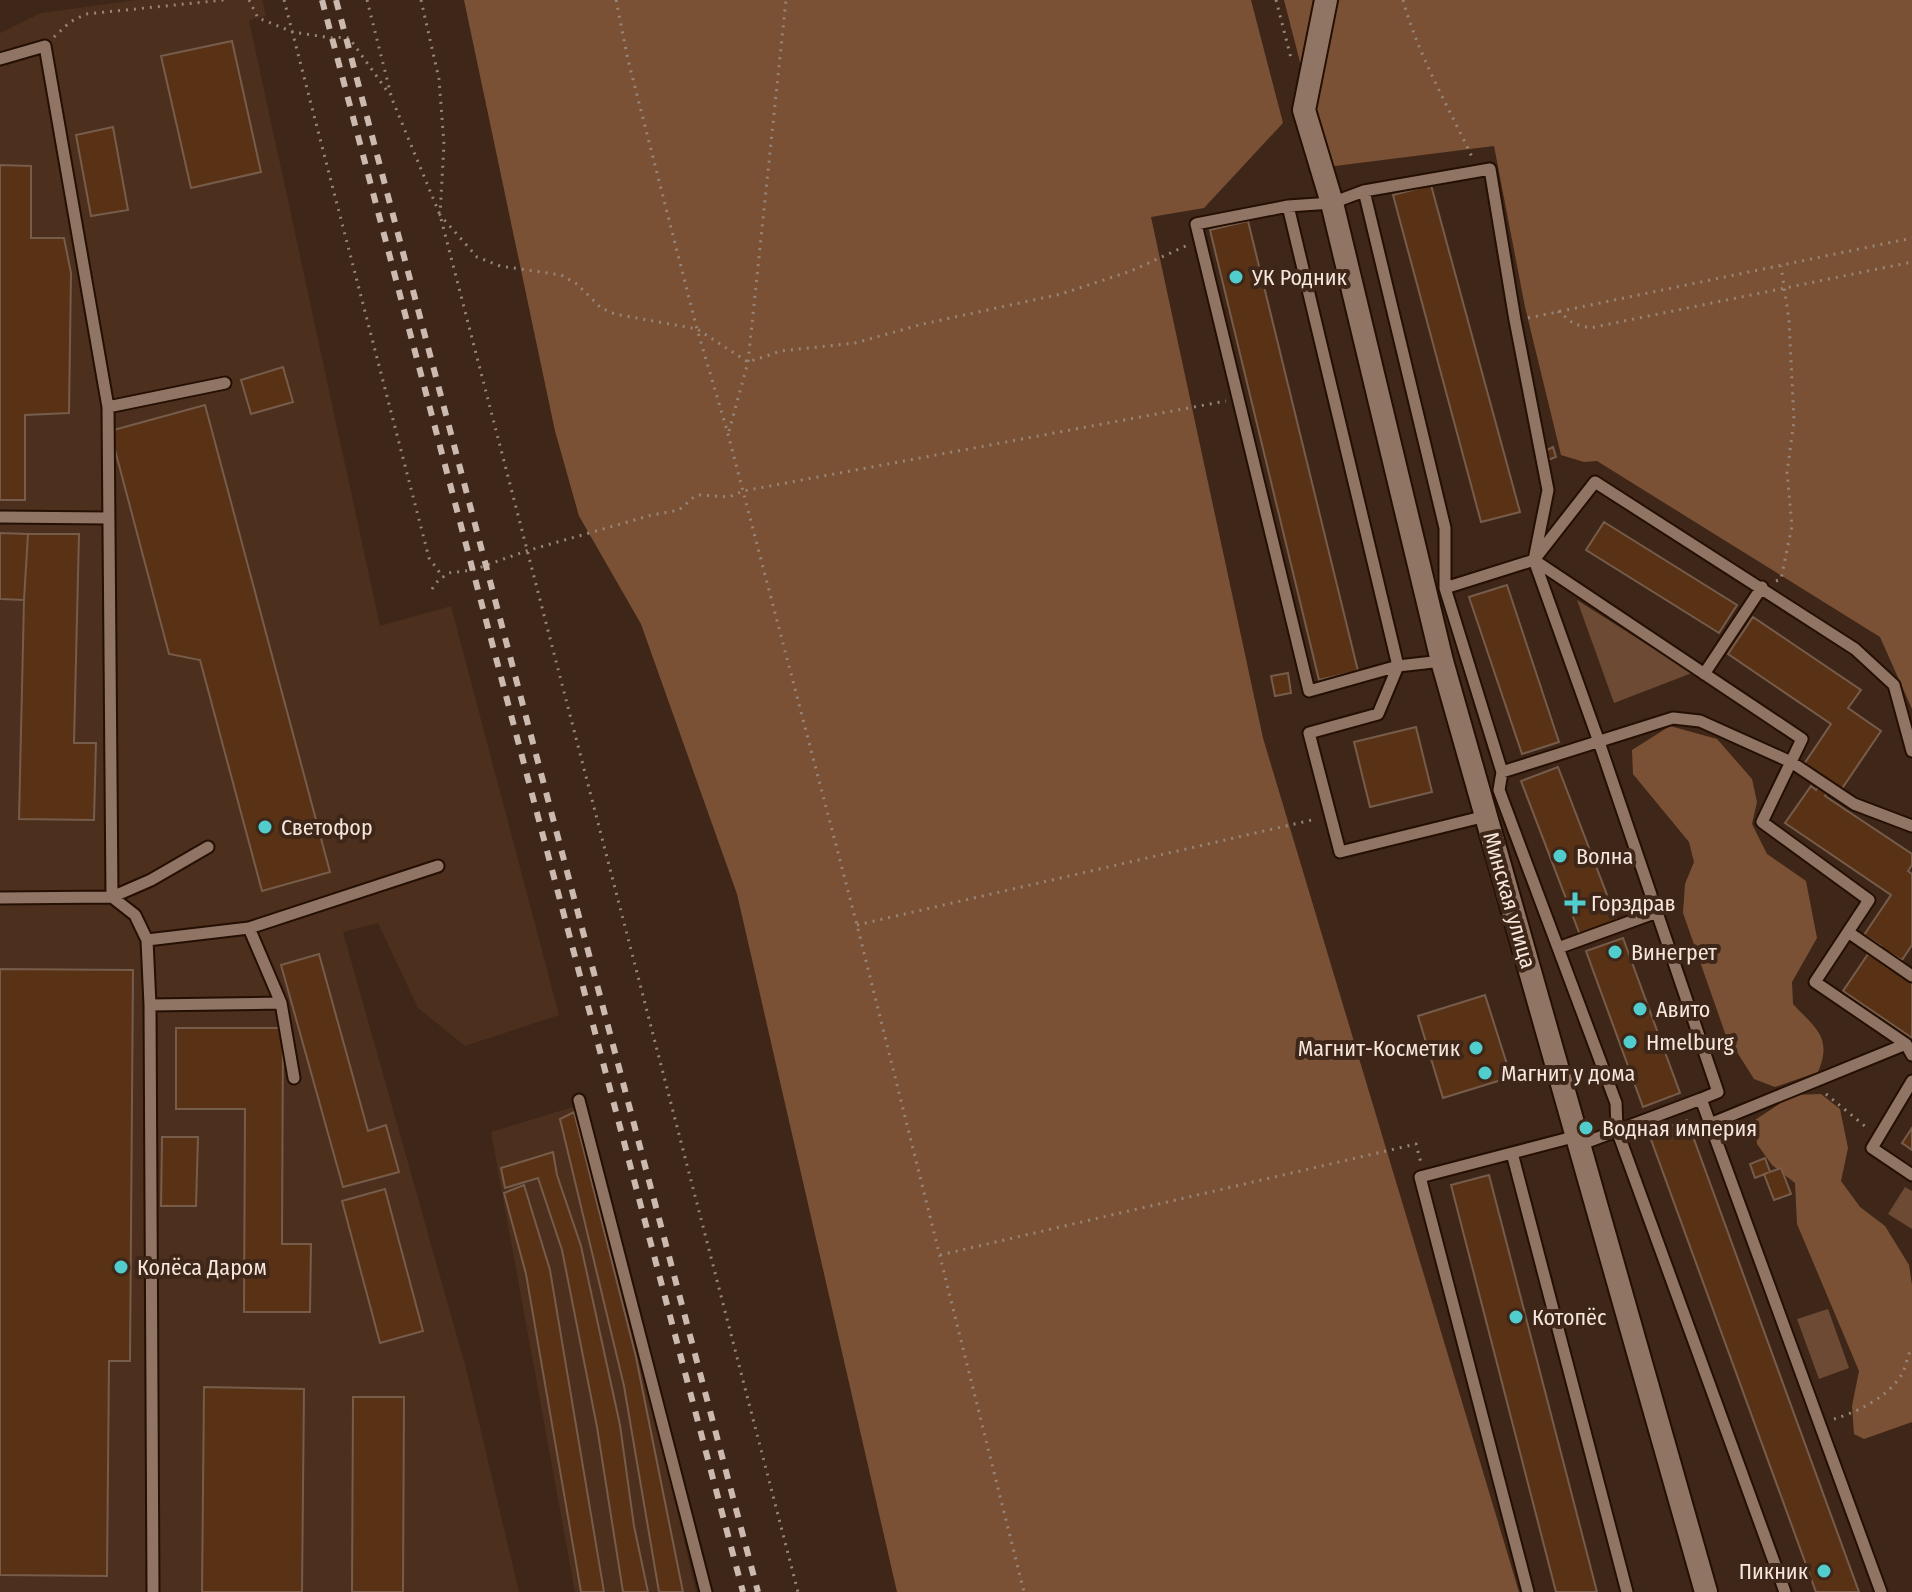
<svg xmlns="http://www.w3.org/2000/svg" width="1912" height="1592" font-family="'Fira Sans Condensed',sans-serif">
	<rect width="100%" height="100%" fill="#3e2718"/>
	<path fill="#4c2f1c" d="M 136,0 L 262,0 L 266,16 L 249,20 L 380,626 L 451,606 L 559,1015 L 465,1046 L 418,1008 L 378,923 L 343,932 L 467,1372 L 519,1592 L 0,1592 L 0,33 L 41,13 Z
		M 576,1106 L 645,1370 L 696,1592 L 575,1592 L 491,1132 Z"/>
	<path fill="#6d4a33" d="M 1577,600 L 1692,673 L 1614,703 Z
		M 1905,1187 L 1912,1191 L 1912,1229 L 1888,1214 Z
		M 1828,1309 L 1849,1368 L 1819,1379 L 1797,1319 Z"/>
	<path fill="#7b5136" d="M 464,0 L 1251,0 L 1283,123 L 1204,208 L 1151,217 L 1263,738 L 1519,1592 L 897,1592 L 737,894 L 641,624 L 579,516 L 555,431 Z
		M 1284,0 L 1912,0 L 1912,709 L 1880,637 L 1597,461 L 1584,462 L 1561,455 L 1525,307 L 1494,146 L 1327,167 Z
		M 1670,726 L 1717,739 L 1752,779 L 1757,802 L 1752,824 L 1767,854 L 1806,881 L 1817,938 L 1792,982 L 1793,1004 C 1815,1028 1833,1037 1818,1072 L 1775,1087 L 1754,1079 L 1725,1033 L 1683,913 L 1685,884 L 1694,862 L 1689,842 L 1633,774 L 1632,750 Z
		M 1821,1094 L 1840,1109 L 1848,1148 L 1841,1181 L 1860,1207 L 1885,1226 L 1909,1265 L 1912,1285 L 1912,1422 L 1864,1439 L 1854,1434 L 1852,1406 L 1859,1371 L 1797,1224 L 1795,1183 L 1772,1165 L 1757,1144 L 1755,1120 L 1793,1095 Z"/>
	<path fill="#593216" stroke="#765c4b" stroke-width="2" d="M 232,41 L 261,172 L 191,188 L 161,56 Z
		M 113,127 L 128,210 L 91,216 L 76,135 Z
		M 0,165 L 31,166 L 31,238 L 64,238 L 71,273 L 69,413 L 25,415 L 25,500 L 0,500 Z
		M 1431,185 L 1520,512 L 1481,522 L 1393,195 Z
		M 1248,221 L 1358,671 L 1319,680 L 1210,230 Z
		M 283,367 L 293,402 L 251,414 L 241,380 Z
		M 205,405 L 330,872 L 262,891 L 200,660 L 169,654 L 110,431 Z
		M 1553,447 L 1556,457 L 1548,460 L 1545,451 Z
		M 1604,522 L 1737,605 L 1719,633 L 1586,550 Z
		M 0,533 L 28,534 L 24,600 L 0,599 Z
		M 28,534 L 79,534 L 74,743 L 96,743 L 94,820 L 19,819 L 24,600 Z
		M 1507,585 L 1559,742 L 1522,754 L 1469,597 Z
		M 1753,617 L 1861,690 L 1848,708 L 1881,731 L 1841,790 L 1833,784 L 1825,796 L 1912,854 L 1912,865 L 1908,871 L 1912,874 L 1912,945 L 1902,960 L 1890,953 L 1883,964 L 1912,983 L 1912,1038 L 1843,991 L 1868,954 L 1873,957 L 1881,946 L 1864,935 L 1891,895 L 1785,823 L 1811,786 L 1816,790 L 1824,778 L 1804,764 L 1831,724 L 1728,654 Z
		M 1288,673 L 1291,693 L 1275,696 L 1271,676 Z
		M 1416,727 L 1432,792 L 1370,807 L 1354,742 Z
		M 1558,767 L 1617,921 L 1580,935 L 1521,781 Z
		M 1623,938 L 1680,1093 L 1643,1107 L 1586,951 Z
		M 319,954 L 368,1131 L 386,1125 L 399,1172 L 343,1187 L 281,965 Z
		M 0,969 L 133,970 L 130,1361 L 109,1361 L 107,1576 L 0,1575 Z
		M 1485,995 L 1511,1077 L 1443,1098 L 1418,1016 Z
		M 176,1028 L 283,1028 L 282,1244 L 311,1244 L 310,1312 L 244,1312 L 245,1109 L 176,1109 Z
		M 574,1112 L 636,1357 L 683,1592 L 659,1592 L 624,1386 L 560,1119 Z
		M 1687,1120 L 1859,1592 L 1816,1592 L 1649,1134 Z
		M 1912,1128 L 1912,1150 L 1902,1143 Z
		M 162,1137 L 198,1137 L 196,1206 L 161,1206 Z
		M 553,1152 L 557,1175 L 581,1246 L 620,1425 L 634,1526 L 648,1592 L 623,1592 L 597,1427 L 562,1250 L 538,1178 L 505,1188 L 501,1168 Z
		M 1765,1158 L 1770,1172 L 1755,1178 L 1750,1164 Z
		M 1781,1168 L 1791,1194 L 1774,1200 L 1764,1174 Z
		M 1489,1175 L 1597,1592 L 1556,1592 L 1451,1185 Z
		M 524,1185 L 550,1270 L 604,1592 L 581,1592 L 526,1274 L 504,1193 Z
		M 385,1189 L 423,1331 L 380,1343 L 342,1201 Z
		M 204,1387 L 304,1389 L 302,1592 L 202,1592 Z
		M 353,1397 L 404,1397 L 403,1592 L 352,1592 Z"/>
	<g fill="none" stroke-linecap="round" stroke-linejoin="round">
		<g stroke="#240f03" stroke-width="15">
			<path id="service" d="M 0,59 L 45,46 L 108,407 L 112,897 L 135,915 L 147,940 L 249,928 L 438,866
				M 1364,191 L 1445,528 L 1445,588 L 1502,772 L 1499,790 L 1616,1103 L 1617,1130 L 1785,1592
				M 1288,206 L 1398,666 L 1378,714 L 1309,733 L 1340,852 L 1486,816
				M 108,407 L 225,383
				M 0,517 L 108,518
				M 1537,556 L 1595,482 L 1855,649 L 1894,685 L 1912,751
				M 1445,588 L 1534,560 L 1802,739 L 1762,822 L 1869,900 L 1815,982 L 1906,1044 L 1912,1055
				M 1442,661 L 1398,666 L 1309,691 L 1196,224 L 1288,206 L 1332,203 L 1364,191 L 1490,169 L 1515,320 L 1548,490 L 1534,560 L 1599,742 L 1718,1092 L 1701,1099 L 1881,1592
				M 1704,674 L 1762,587
				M 1502,772 L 1673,718 L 1700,721 L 1791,762 L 1854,804 L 1912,826
				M 0,898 L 112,897 L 151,880 L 208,847
				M 249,928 L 281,1003 L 294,1078
				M 1848,932 L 1912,976
				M 147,940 L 150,1005 L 153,1592
				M 1558,948 L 1657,912
				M 150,1005 L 281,1003
				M 1912,1081 L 1872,1148 L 1912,1175
				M 579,1100 L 706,1592
				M 1710,1124 L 1906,1044
				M 1579,1145 L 1701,1099
				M 1512,1153 L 1627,1592
				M 1528,1592 L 1420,1177 L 1577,1136"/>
		</g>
		<g stroke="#240f03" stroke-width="26">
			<path id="minor" d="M 1326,0 L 1304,110 L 1332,203 L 1442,661 L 1706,1592"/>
		</g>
		<path stroke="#988579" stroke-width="3" stroke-dasharray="2 6" stroke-linecap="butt" d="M 249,0 L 258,18 L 293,32 L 332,38 L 346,37 L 350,39 L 390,95
			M 284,0 L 429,558 L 443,577
			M 367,0 L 392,99 L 440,215 L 798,1592
			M 421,0 L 439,79 L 444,144 L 440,215 L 477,257 L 500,266 L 561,275 L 577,284 L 601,308 L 615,314 L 697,329 L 748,362 L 781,351 L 855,343 L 923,324 L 1061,294 L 1131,271 L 1188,245
			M 616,0 L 628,60 L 697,329 L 728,434 L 857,925 L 1024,1592
			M 1276,0 L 1292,62
			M 1403,0 C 1418,55 1448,106 1472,157
			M 54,37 L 70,22 L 86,14 L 224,0
			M 1558,311 L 1574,324 L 1590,328 L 1912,262
			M 1528,318 L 1912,238
			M 729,431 L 748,362 L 786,0
			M 1776,581 L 1781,579 L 1792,526 L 1787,472 L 1794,421 L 1789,320 L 1781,266
			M 432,589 L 437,582 L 448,573 L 473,570 L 526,551 L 652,515 L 679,510 L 694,497 L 700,495 L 729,497 L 743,491 L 1226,401
			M 857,925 L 1316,819
			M 1826,1094 L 1866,1127
			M 940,1255 L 1416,1144 L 1421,1163
			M 1834,1419 C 1857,1412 1886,1398 1900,1377 C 1906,1369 1907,1356 1912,1347"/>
		<use href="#service" stroke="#907564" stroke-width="11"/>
		<use href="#minor" stroke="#907564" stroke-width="22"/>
		<path stroke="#ccbab0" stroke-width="6" stroke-dasharray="10 10" stroke-linecap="butt" d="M 322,0 L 743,1592
			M 336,0 L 758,1592"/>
	</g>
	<g fill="#52cdce" stroke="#3e2718" stroke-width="3">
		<circle cx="1236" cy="277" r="8"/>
		<circle cx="265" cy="827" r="8"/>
		<circle cx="1560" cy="856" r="8"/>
		<path d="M1571 891h8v8h8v8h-8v8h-8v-8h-8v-8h8z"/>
		<circle cx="1615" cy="952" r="8"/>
		<circle cx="1640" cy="1009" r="8"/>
		<circle cx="1630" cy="1042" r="8"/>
		<circle cx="1476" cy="1048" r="8"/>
		<circle cx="1485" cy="1073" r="8"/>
		<circle cx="1586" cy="1128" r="8"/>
		<circle cx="121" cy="1267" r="8"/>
		<circle cx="1516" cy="1317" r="8"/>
		<circle cx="1824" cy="1571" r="8"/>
	</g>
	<g text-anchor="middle" stroke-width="8" stroke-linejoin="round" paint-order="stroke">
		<g font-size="22" fill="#f6e6dd" stroke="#3e2718" text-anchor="start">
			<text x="1252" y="285">УК Родник</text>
			<text x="281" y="835">Светофор</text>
			<text x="1576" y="864">Волна</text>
			<text x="1591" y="911">Горздрав</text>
			<text x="1631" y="960">Винегрет</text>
			<text x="1656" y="1017">Авито</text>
			<text x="1646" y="1050">Hmelburg</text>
			<text x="1460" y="1056" text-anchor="end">Магнит-Косметик</text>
			<text x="1501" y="1081">Магнит у дома</text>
			<text x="1602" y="1136">Водная империя</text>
			<text x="137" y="1275">Колёса Даром</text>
			<text x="1532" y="1325">Котопёс</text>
			<text x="1808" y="1579" text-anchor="end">Пикник</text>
		</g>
		<g font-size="22" fill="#f6e6dd" stroke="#3e2718">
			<text transform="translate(1510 900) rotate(74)" y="8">Минская улица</text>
		</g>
	</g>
</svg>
